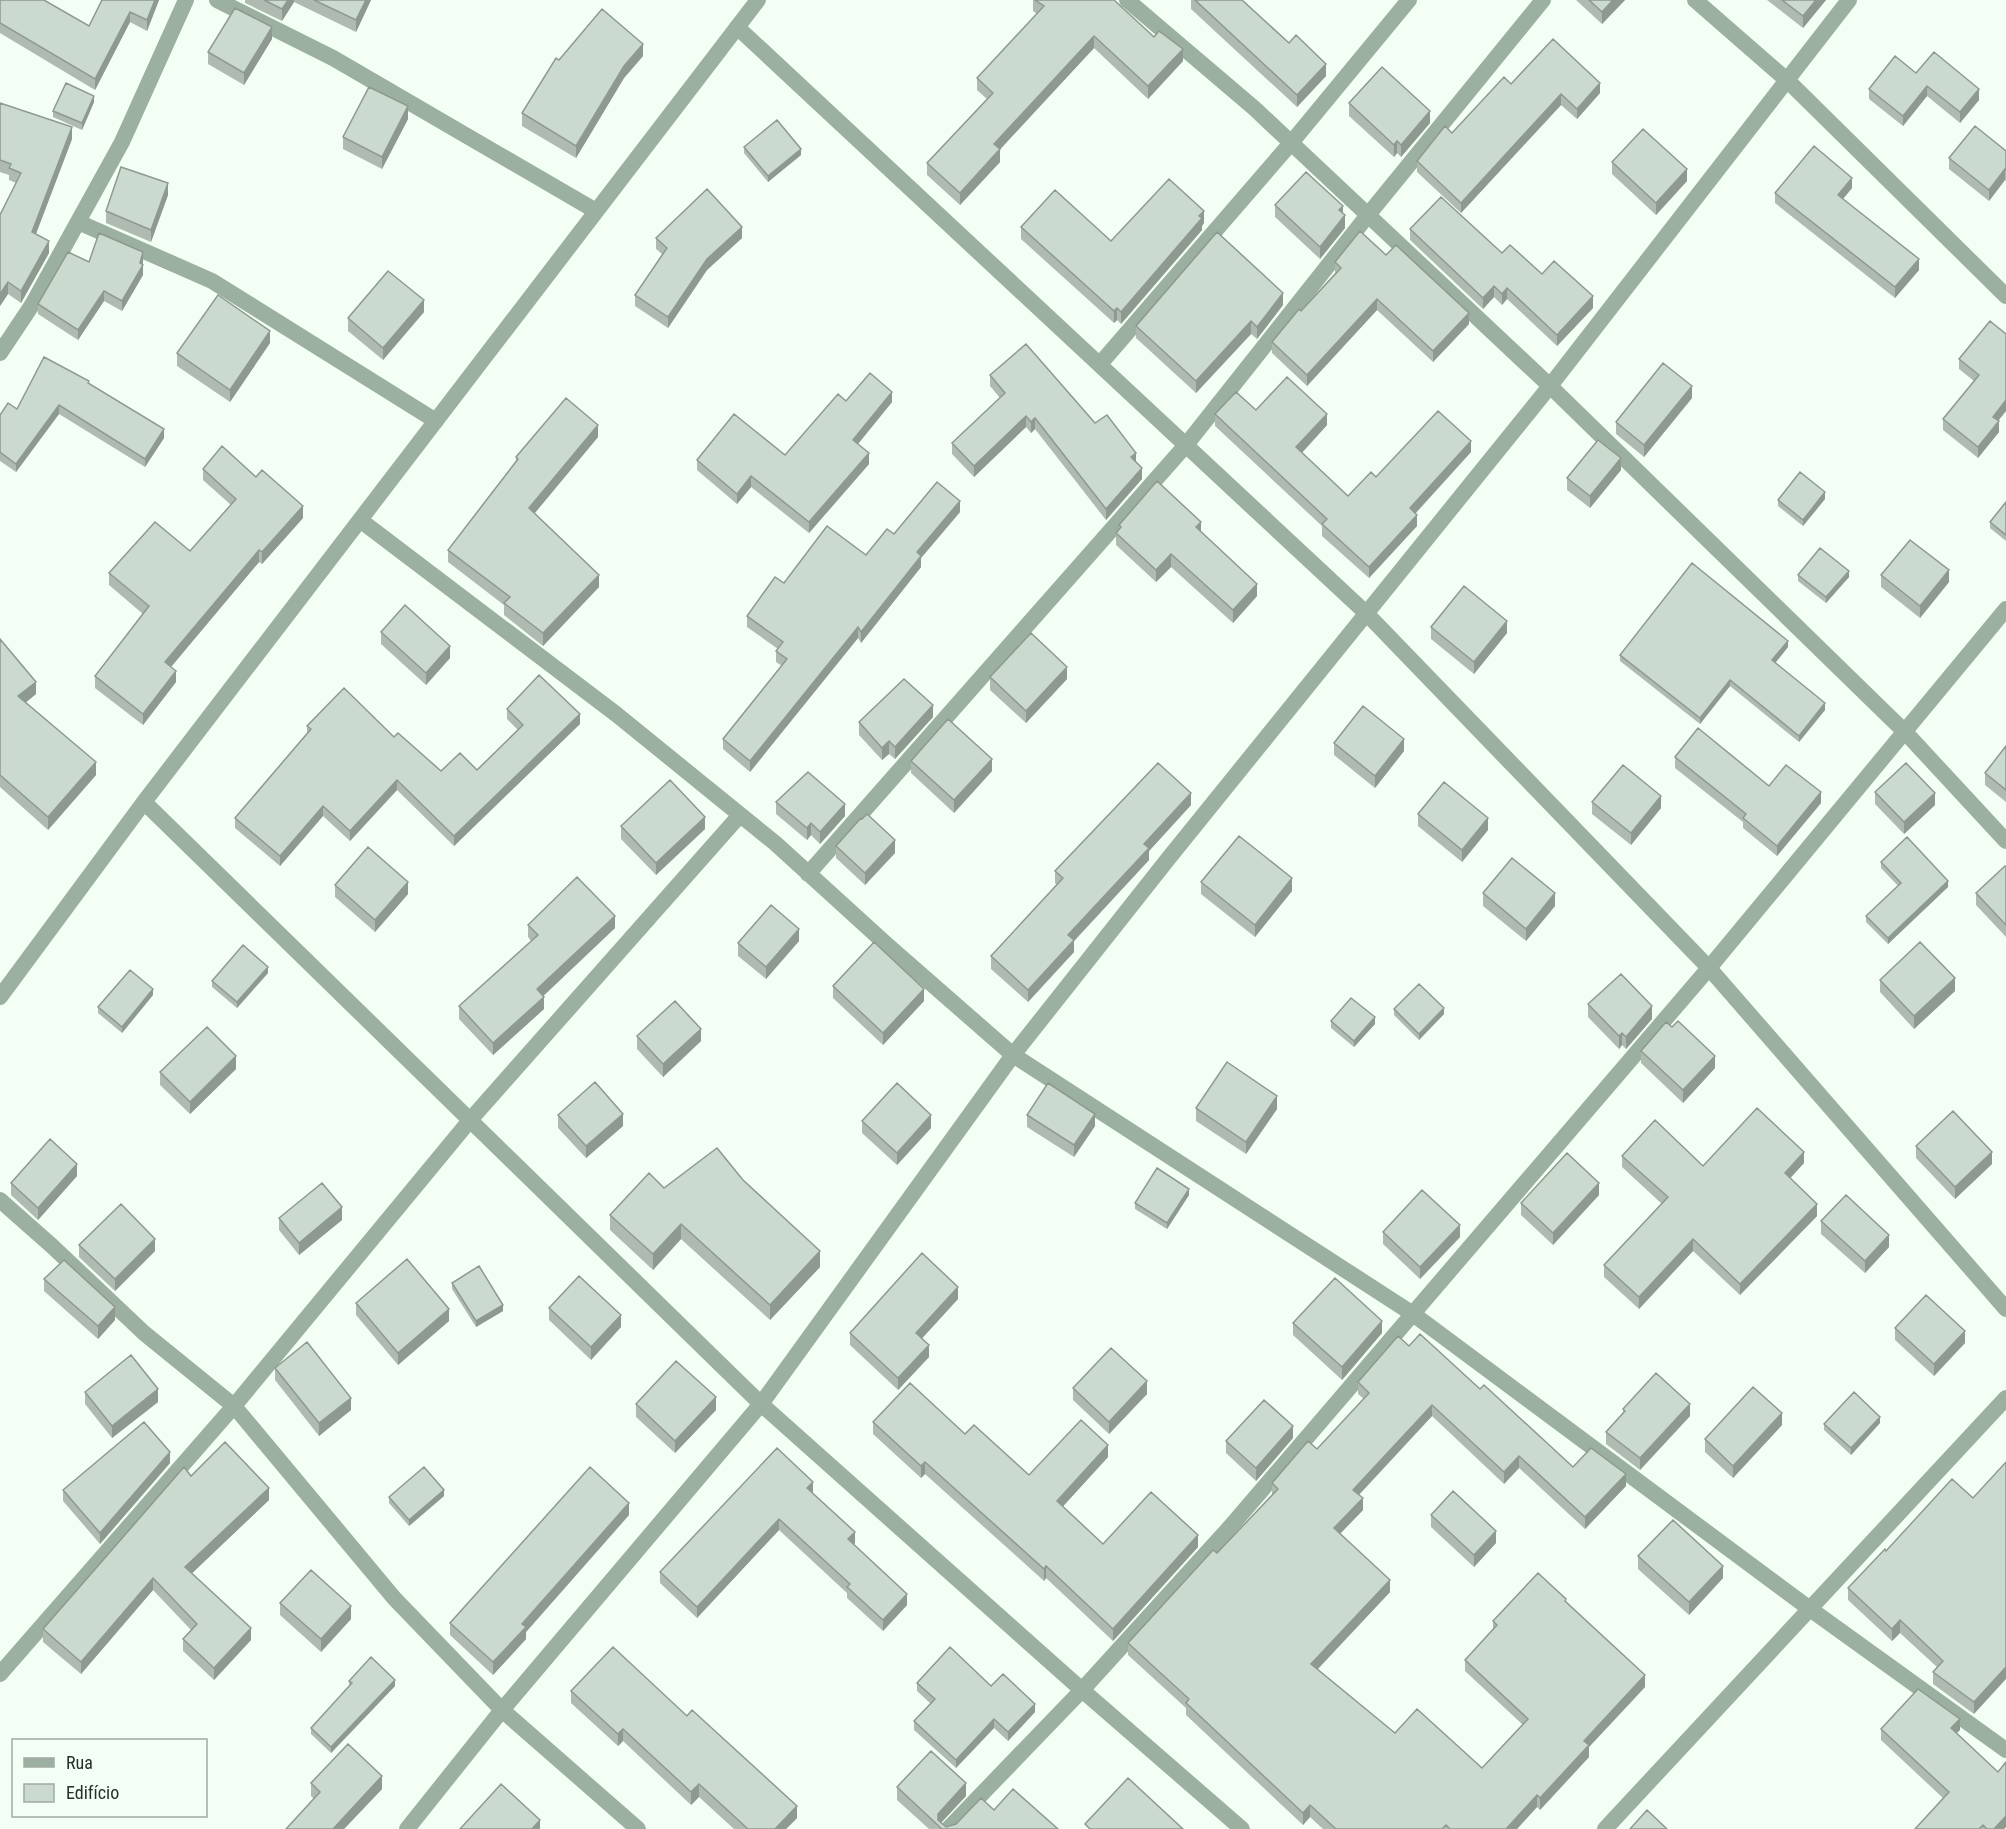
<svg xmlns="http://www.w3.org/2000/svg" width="2006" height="1829" font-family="'Roboto Condensed',sans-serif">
	<rect width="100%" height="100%" fill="#f3fff5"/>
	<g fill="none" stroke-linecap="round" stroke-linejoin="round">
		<path stroke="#9bb0a0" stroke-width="16" d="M 217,0 L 333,58 L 596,211
			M 1127,0 L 1254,108 L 1550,386 L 1905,732 L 2006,841
			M 1695,0 L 1788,81 L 2006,296
			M 737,27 L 1366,613 L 1709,968 L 2006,1309
			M 78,222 L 212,281 L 436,421
			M 0,353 L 32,305 L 122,142 L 186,0
			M 1100,364 L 1291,143 L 1409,0
			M 360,520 L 616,714 L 775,843 L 886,944 L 1013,1055 L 1413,1314 L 1810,1609 L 2006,1750
			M 144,802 L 761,1404 L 1082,1690 L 1242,1829
			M 808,874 L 1186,445 L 1368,215 L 1543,0
			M 0,997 L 144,802 L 758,0
			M 0,1200 L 52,1246 L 144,1333 L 234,1406 L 394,1598 L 502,1710 L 638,1829
			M 0,1674 L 234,1406 L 471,1119 L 740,815
			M 407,1829 L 502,1710 L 761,1404 L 1013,1055 L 1168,859 L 1550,386 L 1849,0
			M 948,1829 L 1082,1690 L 1231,1526 L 1709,968 L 2006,609
			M 1605,1829 L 2006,1398"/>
	</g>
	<path fill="#afbbb1" d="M 0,0 L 89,26 L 159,0 L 147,31 L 130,22 L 95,90 L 0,33 Z
		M 245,0 L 371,0 L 356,32 L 294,2 L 282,21 L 245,3 Z
		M 1033,0 L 1114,0 L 1154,37 L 1183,61 L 1148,99 L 1094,48 L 1000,149 L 1000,162 L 960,205 L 927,175 L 927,163 L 987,99 L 977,90 L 977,78 L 1037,14 L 1033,11 Z
		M 1191,0 L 1242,0 L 1326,76 L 1297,107 L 1191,9 Z
		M 1576,0 L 1625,0 L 1602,24 Z
		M 1767,0 L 1826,0 L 1803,28 Z
		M 272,39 L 244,85 L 208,64 L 208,52 Z
		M 643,56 L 624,78 L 576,158 L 522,126 L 522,113 Z
		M 1916,73 L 1979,100 L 1960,123 L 1927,96 L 1903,126 L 1869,99 L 1869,89 Z
		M 1511,84 L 1600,93 L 1577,119 L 1561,105 L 1461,213 L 1417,172 L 1417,161 Z
		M 94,102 L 82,130 L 53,117 L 53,111 Z
		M 0,103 L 72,139 L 36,234 L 49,253 L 21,303 L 8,294 L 0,306 L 16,183 L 9,180 L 9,175 L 0,172 Z
		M 1349,103 L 1430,123 L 1401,157 L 1397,153 L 1394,157 L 1349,116 Z
		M 408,119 L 382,169 L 343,149 L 343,137 Z
		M 744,147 L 801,155 L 768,182 L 744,153 Z
		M 2006,151 L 2006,181 L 2005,180 L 1989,201 L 1949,169 L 1949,158 Z
		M 1612,162 L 1687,181 L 1656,215 L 1612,174 Z
		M 1852,188 L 1843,199 L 1919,270 L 1895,298 L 1775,203 L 1775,193 Z
		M 168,195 L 151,242 L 106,223 L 106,211 Z
		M 1275,205 L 1343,214 L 1345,228 L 1320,259 L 1275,217 Z
		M 1204,223 L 1202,226 L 1202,230 L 1121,324 L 1117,320 L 1114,323 L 1021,239 L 1021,227 L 1111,241 Z
		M 1410,229 L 1502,253 L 1542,274 L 1593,308 L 1557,346 L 1507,299 L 1502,305 L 1494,297 L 1483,309 L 1410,240 Z
		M 656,238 L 742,238 L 707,270 L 668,328 L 635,306 L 635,295 L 662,254 L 656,249 Z
		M 1386,255 L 1469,324 L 1433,362 L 1377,310 L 1307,386 L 1272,353 L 1272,342 L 1335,273 L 1335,262 Z
		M 89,262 L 143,262 L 143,275 L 122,311 L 104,301 L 78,340 L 38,314 L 38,304 Z
		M 1283,305 L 1257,339 L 1251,334 L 1196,393 L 1136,338 L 1136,326 Z
		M 424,312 L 383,360 L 348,331 L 348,318 Z
		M 1990,321 L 2006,411 L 1998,421 L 1999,432 L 1978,458 L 1943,430 L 1943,419 L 1974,381 L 1959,369 L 1959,359 Z
		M 270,343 L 230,402 L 177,366 L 177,353 Z
		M 990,375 L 1095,423 L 1136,463 L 1142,479 L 1106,520 L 1035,429 L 1031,433 L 1026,427 L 974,477 L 952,454 L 952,443 L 1000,398 L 990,386 Z
		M 89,383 L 164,438 L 145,467 L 59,414 L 16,472 L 0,461 L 0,415 Z
		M 1692,398 L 1644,457 L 1616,434 L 1616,422 Z
		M 846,401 L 892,402 L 858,444 L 869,464 L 809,533 L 751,487 L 737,504 L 697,470 L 697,460 L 785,455 Z
		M 1256,410 L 1327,425 L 1302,453 L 1348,496 L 1376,477 L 1471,452 L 1416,513 L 1417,526 L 1369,578 L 1322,536 L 1322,526 L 1215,426 L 1215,414 Z
		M 598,437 L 534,514 L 599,587 L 543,646 L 504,615 L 504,605 L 448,562 L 448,550 L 516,461 L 516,457 Z
		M 203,469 L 256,477 L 303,518 L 262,564 L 259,562 L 171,667 L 176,682 L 143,725 L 95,688 L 95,676 L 143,614 L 109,585 L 109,573 L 190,551 L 231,505 L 203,480 Z
		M 1621,470 L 1590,508 L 1567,490 L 1567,478 Z
		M 1825,499 L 1803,526 L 1778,506 L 1778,500 Z
		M 2006,502 L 2006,541 L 1990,528 L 1990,522 Z
		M 960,512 L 921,558 L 921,567 L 861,643 L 858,638 L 750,772 L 723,749 L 723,739 L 782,666 L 776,662 L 776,651 L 778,649 L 747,627 L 747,616 L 784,583 L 866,555 L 894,534 Z
		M 1119,525 L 1201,532 L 1257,596 L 1233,623 L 1171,567 L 1156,582 L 1116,545 L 1116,533 L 1119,529 Z
		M 1798,575 L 1849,577 L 1826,603 L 1798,581 Z
		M 1881,575 L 1949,582 L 1920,618 L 1881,587 Z
		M 1431,627 L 1507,633 L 1474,674 L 1431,639 Z
		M 381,632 L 450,658 L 426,685 L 381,644 Z
		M 0,639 L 36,694 L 25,703 L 96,775 L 48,830 L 0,787 Z
		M 1788,647 L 1775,663 L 1825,710 L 1799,742 L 1730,686 L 1700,724 L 1620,661 L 1620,655 Z
		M 990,677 L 1067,679 L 1026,723 L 990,690 Z
		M 507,709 L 580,724 L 454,846 L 397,790 L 350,841 L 323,816 L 280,866 L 235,828 L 235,818 L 307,733 L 307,726 L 394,737 L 441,771 L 477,770 L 518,730 L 507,719 Z
		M 933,717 L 895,759 L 889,754 L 882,760 L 859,735 L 859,722 Z
		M 1334,743 L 1404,751 L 1375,788 L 1334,755 Z
		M 2006,746 L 2006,802 L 1985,785 L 1985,773 Z
		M 1675,757 L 1769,786 L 1821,803 L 1777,856 L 1743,828 L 1743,822 L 1675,768 Z
		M 911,761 L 992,771 L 954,813 L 911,773 Z
		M 1875,792 L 1935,805 L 1904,834 L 1875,804 Z
		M 776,802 L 845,816 L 820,844 L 811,835 L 807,840 L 776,814 Z
		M 1592,802 L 1661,808 L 1631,845 L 1592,814 Z
		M 1191,805 L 1149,851 L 1149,860 L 1074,941 L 1074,952 L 1028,1002 L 991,969 L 991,956 L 1057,885 L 1055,883 L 1055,871 Z
		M 1418,814 L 1488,830 L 1462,862 L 1418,826 Z
		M 862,819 L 895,853 L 865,885 L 836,858 L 836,846 Z
		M 621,826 L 705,829 L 656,875 L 621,839 Z
		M 1881,862 L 1948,887 L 1888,944 L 1866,922 L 1866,916 L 1898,886 L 1881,868 Z
		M 2006,867 L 2006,937 L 1976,905 L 1976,893 Z
		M 1201,882 L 1292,891 L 1255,937 L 1201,894 Z
		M 335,885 L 408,894 L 375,932 L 335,897 Z
		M 1483,893 L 1555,906 L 1526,941 L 1483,906 Z
		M 528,925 L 615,928 L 543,996 L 544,1009 L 493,1055 L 459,1019 L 459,1006 L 531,941 L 528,937 Z
		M 799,941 L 766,979 L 738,956 L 738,943 Z
		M 268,973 L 237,1008 L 212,987 L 212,981 Z
		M 1880,980 L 1955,991 L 1914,1029 L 1880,992 Z
		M 833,986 L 924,1001 L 883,1045 L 833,998 Z
		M 153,995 L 122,1033 L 98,1013 L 98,1007 Z
		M 1588,1004 L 1652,1019 L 1626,1049 L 1622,1045 L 1619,1049 L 1588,1017 Z
		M 1394,1009 L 1444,1014 L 1419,1040 L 1394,1015 Z
		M 1331,1021 L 1375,1024 L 1354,1047 L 1331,1028 Z
		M 1672,1027 L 1715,1068 L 1683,1103 L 1641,1063 L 1641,1051 Z
		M 637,1036 L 701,1041 L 663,1077 L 637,1049 Z
		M 236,1069 L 190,1114 L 160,1085 L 160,1072 Z
		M 1196,1108 L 1277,1109 L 1246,1154 L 1196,1121 Z
		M 558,1115 L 623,1126 L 586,1158 L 558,1128 Z
		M 1027,1115 L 1095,1126 L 1074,1157 L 1027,1127 Z
		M 862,1121 L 931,1128 L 897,1165 L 862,1133 Z
		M 1916,1146 L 1992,1164 L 1955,1199 L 1916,1158 Z
		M 1622,1156 L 1703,1166 L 1804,1163 L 1790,1178 L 1817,1216 L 1740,1295 L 1693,1251 L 1639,1309 L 1604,1277 L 1604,1265 L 1662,1204 L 1622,1167 Z
		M 77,1176 L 38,1220 L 11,1195 L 11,1183 Z
		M 743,1180 L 820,1267 L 770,1320 L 681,1239 L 653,1270 L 610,1230 L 610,1215 L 664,1188 Z
		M 1189,1195 L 1167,1229 L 1135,1209 L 1135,1203 Z
		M 1599,1195 L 1553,1245 L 1521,1215 L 1521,1203 Z
		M 279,1218 L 342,1220 L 299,1255 L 279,1230 Z
		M 1821,1221 L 1889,1247 L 1865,1273 L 1821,1234 Z
		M 1383,1232 L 1460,1237 L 1420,1279 L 1383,1244 Z
		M 79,1245 L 155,1251 L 115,1291 L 79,1257 Z
		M 44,1279 L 115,1320 L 98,1339 L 44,1291 Z
		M 452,1283 L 503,1311 L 476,1327 L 452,1289 Z
		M 958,1299 L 922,1338 L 929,1357 L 898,1390 L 850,1345 L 850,1333 Z
		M 356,1303 L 449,1321 L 398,1365 L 356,1315 Z
		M 549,1308 L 621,1327 L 591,1360 L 549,1320 Z
		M 1293,1323 L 1382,1333 L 1342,1380 L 1293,1335 Z
		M 1895,1328 L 1965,1343 L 1934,1376 L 1895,1340 Z
		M 1409,1346 L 1480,1389 L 1573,1467 L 1626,1486 L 1585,1529 L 1519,1468 L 1504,1484 L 1432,1416 L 1359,1495 L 1363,1510 L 1340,1534 L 1390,1592 L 1318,1669 L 1395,1733 L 1482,1768 L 1523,1725 L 1465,1671 L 1465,1660 L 1493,1630 L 1493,1621 L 1566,1603 L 1645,1687 L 1589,1747 L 1589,1757 L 1540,1810 L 1537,1807 L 1517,1829 L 1323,1829 L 1310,1817 L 1303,1825 L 1186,1715 L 1186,1708 L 1128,1655 L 1128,1643 L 1217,1553 L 1272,1495 L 1272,1483 L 1317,1449 L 1364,1399 L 1358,1394 L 1358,1382 Z
		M 275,1368 L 351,1410 L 319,1436 L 275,1380 Z
		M 1073,1388 L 1147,1394 L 1109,1434 L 1073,1400 Z
		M 85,1392 L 158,1402 L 112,1438 L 85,1404 Z
		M 636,1404 L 716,1410 L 675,1453 L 636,1417 Z
		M 1623,1409 L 1690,1416 L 1640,1470 L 1606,1444 L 1606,1432 L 1623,1414 Z
		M 873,1422 L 965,1434 L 1029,1475 L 1108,1457 L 1062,1507 L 1103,1544 L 1198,1547 L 1113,1641 L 1046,1578 L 1044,1581 L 925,1474 L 921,1478 L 873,1434 Z
		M 1880,1423 L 1851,1455 L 1824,1430 L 1824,1424 Z
		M 1782,1425 L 1733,1478 L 1705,1452 L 1705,1439 Z
		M 1293,1438 L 1256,1481 L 1226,1453 L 1226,1441 Z
		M 2006,1462 L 1974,1714 L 1933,1684 L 1933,1672 L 1937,1667 L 1900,1633 L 1892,1641 L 1848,1600 L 1848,1588 L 1886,1551 L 1973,1498 Z
		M 170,1463 L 100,1544 L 63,1501 L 63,1490 Z
		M 191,1476 L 269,1500 L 192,1573 L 251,1640 L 214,1680 L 183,1651 L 183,1639 L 191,1630 L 153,1590 L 81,1674 L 43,1642 L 43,1629 Z
		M 813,1493 L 855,1543 L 853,1545 L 907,1605 L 883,1631 L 847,1598 L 847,1593 L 779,1530 L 697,1618 L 660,1583 L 660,1572 Z
		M 444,1496 L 409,1526 L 389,1503 L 389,1497 Z
		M 629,1515 L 526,1632 L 526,1639 L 493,1675 L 450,1635 L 450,1623 Z
		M 1431,1515 L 1496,1543 L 1474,1567 L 1431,1527 Z
		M 1638,1556 L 1723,1578 L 1689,1615 L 1638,1569 Z
		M 280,1603 L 351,1619 L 321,1652 L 280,1615 Z
		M 349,1681 L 395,1686 L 331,1753 L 311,1734 L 311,1728 L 349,1686 Z
		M 917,1683 L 991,1686 L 1035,1712 L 1008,1741 L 994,1728 L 956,1768 L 914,1730 L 914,1721 L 931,1704 L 917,1691 Z
		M 571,1691 L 687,1716 L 797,1818 L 786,1829 L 734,1829 L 699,1797 L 691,1805 L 623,1741 L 618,1746 L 571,1703 Z
		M 1881,1729 L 1960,1730 L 1956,1733 L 2006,1827 L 2004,1829 L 1915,1829 L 1943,1798 L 1881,1740 Z
		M 311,1783 L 382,1789 L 344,1829 L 286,1829 L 314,1799 L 311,1796 Z
		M 897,1787 L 966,1796 L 941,1823 L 946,1827 L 994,1810 L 1058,1829 L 929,1829 L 897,1800 Z"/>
	<path fill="#8e9990" d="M 155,0 L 159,0 L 147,31 L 147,20 Z
		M 288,0 L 294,0 L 294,2 L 282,21 L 282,9 Z
		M 366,0 L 371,0 L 356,32 L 356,20 Z
		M 1613,0 L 1625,0 L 1602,24 L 1602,12 Z
		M 1816,0 L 1826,0 L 1803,28 L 1803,16 Z
		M 130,12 L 130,22 L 95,90 L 95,79 Z
		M 272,27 L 272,39 L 244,85 L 244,73 Z
		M 1094,36 L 1094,48 L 994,156 L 994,144 Z
		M 643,44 L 643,56 L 624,78 L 576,158 L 576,146 L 624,66 Z
		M 1183,49 L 1183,61 L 1148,99 L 1148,86 Z
		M 1326,64 L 1326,76 L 1297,107 L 1297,95 Z
		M 1600,83 L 1600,93 L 1577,119 L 1577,109 Z
		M 1927,86 L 1927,96 L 1903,126 L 1903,116 Z
		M 1979,89 L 1979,100 L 1960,123 L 1960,112 Z
		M 1561,94 L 1561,105 L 1461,213 L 1461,203 Z
		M 94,96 L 94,102 L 82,130 L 82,123 Z
		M 408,106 L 408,119 L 382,169 L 382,157 Z
		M 1430,111 L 1430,123 L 1401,157 L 1401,145 Z
		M 72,127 L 72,139 L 32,244 L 32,232 Z
		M 1397,141 L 1397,153 L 1394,157 L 1394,145 Z
		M 801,149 L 801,155 L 768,182 L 768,176 Z
		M 1000,149 L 1000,162 L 960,205 L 960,193 Z
		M 1687,169 L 1687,181 L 1656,215 L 1656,203 Z
		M 2005,169 L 2005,180 L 1989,201 L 1989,190 Z
		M 1852,178 L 1852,188 L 1838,205 L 1838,195 Z
		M 168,183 L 168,195 L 151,242 L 151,230 Z
		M 1343,206 L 1343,218 L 1345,215 L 1345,228 L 1320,259 L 1320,247 L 1339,210 Z
		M 1204,211 L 1204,223 L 1202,226 L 1202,230 L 1121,324 L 1121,312 Z
		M 742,227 L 742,238 L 707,270 L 668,328 L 668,317 L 707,259 Z
		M 49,241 L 49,253 L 21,303 L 21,291 Z
		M 143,252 L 143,262 L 142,268 L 143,265 L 143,275 L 122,311 L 122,301 L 140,263 Z
		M 1919,259 L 1919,270 L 1895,298 L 1895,287 Z
		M 8,282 L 8,294 L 0,306 L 0,294 Z
		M 1494,286 L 1494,297 L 1483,309 L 1483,298 Z
		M 1507,288 L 1507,299 L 1502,305 L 1502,294 Z
		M 104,291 L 104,301 L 78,340 L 78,330 Z
		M 1283,293 L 1283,305 L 1257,339 L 1257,327 Z
		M 1593,296 L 1593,308 L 1557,346 L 1557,335 Z
		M 1377,299 L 1377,310 L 1307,386 L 1307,375 Z
		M 424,300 L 424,312 L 383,360 L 383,348 Z
		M 1117,308 L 1117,320 L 1114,323 L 1114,311 Z
		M 1469,313 L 1469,324 L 1433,362 L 1433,351 Z
		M 1251,321 L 1251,334 L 1196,393 L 1196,381 Z
		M 270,331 L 270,343 L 230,402 L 230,390 Z
		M 1692,386 L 1692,398 L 1644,457 L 1644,445 Z
		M 892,392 L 892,402 L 853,450 L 853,440 Z
		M 2006,400 L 2006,411 L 1993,427 L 1993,417 Z
		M 59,405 L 59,414 L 16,472 L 16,464 Z
		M 1327,414 L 1327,425 L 1296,459 L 1296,447 Z
		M 1026,416 L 1026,427 L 974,477 L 974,466 Z
		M 1035,418 L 1035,429 L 1031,433 L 1031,422 Z
		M 1999,421 L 1999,432 L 1978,458 L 1978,447 Z
		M 598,425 L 598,437 L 529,520 L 529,508 Z
		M 164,429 L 164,438 L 145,467 L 145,459 Z
		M 1471,441 L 1471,452 L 1410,519 L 1410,508 Z
		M 869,453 L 869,464 L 809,533 L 809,522 Z
		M 1136,453 L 1136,464 L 1131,457 Z
		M 1621,458 L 1621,470 L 1590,508 L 1590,496 Z
		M 1142,468 L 1142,479 L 1106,520 L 1106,509 Z
		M 751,476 L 751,487 L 737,504 L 737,494 Z
		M 1825,492 L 1825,499 L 1803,526 L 1803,520 Z
		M 960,501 L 960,512 L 921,558 L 921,567 L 861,643 L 861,632 L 917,552 Z
		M 303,506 L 303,518 L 262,564 L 262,552 Z
		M 1417,515 L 1417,526 L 1369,578 L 1369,567 Z
		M 1201,522 L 1201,534 L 1196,527 Z
		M 259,550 L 259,562 L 165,674 L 165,662 Z
		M 1171,554 L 1171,567 L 1156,582 L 1156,570 Z
		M 1949,570 L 1949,582 L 1920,618 L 1920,606 Z
		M 1849,571 L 1849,577 L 1826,603 L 1826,597 Z
		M 599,575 L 599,587 L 543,646 L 543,633 Z
		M 1257,584 L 1257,596 L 1233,623 L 1233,610 Z
		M 1507,621 L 1507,633 L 1474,674 L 1474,662 Z
		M 858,627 L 858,638 L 750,772 L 750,761 Z
		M 1788,641 L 1788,647 L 1772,667 L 1772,660 Z
		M 450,646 L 450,658 L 426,685 L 426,673 Z
		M 1067,667 L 1067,679 L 1026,723 L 1026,711 Z
		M 176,671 L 176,682 L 143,725 L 143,714 Z
		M 1730,680 L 1730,686 L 1700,724 L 1700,718 Z
		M 36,682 L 36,694 L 18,709 L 18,696 Z
		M 1825,703 L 1825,710 L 1799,742 L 1799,736 Z
		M 933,705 L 933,717 L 895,759 L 895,747 Z
		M 580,714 L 580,724 L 454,846 L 454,836 Z
		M 1404,739 L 1404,751 L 1375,788 L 1375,776 Z
		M 889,741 L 889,754 L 882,760 L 882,748 Z
		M 992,759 L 992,771 L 954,813 L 954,800 Z
		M 96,762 L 96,775 L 48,830 L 48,817 Z
		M 397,780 L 397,790 L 350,841 L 350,831 Z
		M 1821,792 L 1821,803 L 1777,856 L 1777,846 Z
		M 1191,793 L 1191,805 L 1149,851 L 1149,860 L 1074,941 L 1074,952 L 1028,1002 L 1028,990 L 1068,935 L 1144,844 Z
		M 1935,793 L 1935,805 L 1904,834 L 1904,822 Z
		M 1661,796 L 1661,808 L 1631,845 L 1631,833 Z
		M 845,804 L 845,816 L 820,844 L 820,832 Z
		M 323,806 L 323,816 L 280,866 L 280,856 Z
		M 705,817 L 705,829 L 656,875 L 656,863 Z
		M 1488,818 L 1488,830 L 1462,862 L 1462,850 Z
		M 811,823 L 811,835 L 807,840 L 807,828 Z
		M 895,840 L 895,853 L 865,885 L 865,873 Z
		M 1292,878 L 1292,891 L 1255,937 L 1255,925 Z
		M 1948,881 L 1948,887 L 1888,944 L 1888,938 Z
		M 408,882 L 408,894 L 375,932 L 375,920 Z
		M 1555,893 L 1555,906 L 1526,941 L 1526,929 Z
		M 615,916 L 615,928 L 537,1002 L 537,989 Z
		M 799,929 L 799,941 L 766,979 L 766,967 Z
		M 268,967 L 268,973 L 237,1008 L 237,1002 Z
		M 1955,978 L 1955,991 L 1914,1029 L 1914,1016 Z
		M 153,989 L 153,995 L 122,1033 L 122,1027 Z
		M 924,989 L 924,1001 L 883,1045 L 883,1033 Z
		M 544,997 L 544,1009 L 493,1055 L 493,1043 Z
		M 1652,1006 L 1652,1019 L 1626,1049 L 1626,1037 Z
		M 1444,1008 L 1444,1014 L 1419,1040 L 1419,1034 Z
		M 1375,1017 L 1375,1024 L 1354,1047 L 1354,1041 Z
		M 701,1029 L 701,1041 L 663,1077 L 663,1064 Z
		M 1622,1033 L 1622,1045 L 1619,1049 L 1619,1036 Z
		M 236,1056 L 236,1069 L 190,1114 L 190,1102 Z
		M 1715,1056 L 1715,1068 L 1683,1103 L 1683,1090 Z
		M 1277,1096 L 1277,1109 L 1246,1154 L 1246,1142 Z
		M 623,1114 L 623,1126 L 586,1158 L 586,1146 Z
		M 1095,1114 L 1095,1126 L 1074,1157 L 1074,1145 Z
		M 931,1115 L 931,1128 L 897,1165 L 897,1153 Z
		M 1804,1152 L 1804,1163 L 1785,1184 L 1785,1173 Z
		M 1992,1152 L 1992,1164 L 1955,1199 L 1955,1187 Z
		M 77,1164 L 77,1176 L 38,1220 L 38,1208 Z
		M 1599,1183 L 1599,1195 L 1553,1245 L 1553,1233 Z
		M 1189,1189 L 1189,1195 L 1167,1229 L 1167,1223 Z
		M 1817,1204 L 1817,1216 L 1740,1295 L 1740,1284 Z
		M 342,1207 L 342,1220 L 299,1255 L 299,1243 Z
		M 681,1224 L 681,1239 L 653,1270 L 653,1254 Z
		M 1460,1225 L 1460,1237 L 1420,1279 L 1420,1267 Z
		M 1889,1235 L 1889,1247 L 1865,1273 L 1865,1261 Z
		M 155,1239 L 155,1251 L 115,1291 L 115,1279 Z
		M 1693,1239 L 1693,1251 L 1639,1309 L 1639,1297 Z
		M 820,1251 L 820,1267 L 770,1320 L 770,1305 Z
		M 958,1287 L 958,1299 L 916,1345 L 916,1333 Z
		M 503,1305 L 503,1311 L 476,1327 L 476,1321 Z
		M 115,1307 L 115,1320 L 98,1339 L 98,1326 Z
		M 449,1309 L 449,1321 L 398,1365 L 398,1353 Z
		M 621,1315 L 621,1327 L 591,1360 L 591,1347 Z
		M 1382,1321 L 1382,1333 L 1342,1380 L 1342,1367 Z
		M 1965,1331 L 1965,1343 L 1934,1376 L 1934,1364 Z
		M 929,1345 L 929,1357 L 898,1390 L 898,1378 Z
		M 1147,1381 L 1147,1394 L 1109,1434 L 1109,1422 Z
		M 158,1389 L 158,1402 L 112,1438 L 112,1426 Z
		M 716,1397 L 716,1410 L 675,1453 L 675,1441 Z
		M 351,1398 L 351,1410 L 319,1436 L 319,1423 Z
		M 1690,1404 L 1690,1416 L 1640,1470 L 1640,1458 Z
		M 1432,1405 L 1432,1416 L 1353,1501 L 1353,1490 Z
		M 1782,1413 L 1782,1425 L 1733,1478 L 1733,1466 Z
		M 1880,1417 L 1880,1423 L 1851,1455 L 1851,1448 Z
		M 1293,1426 L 1293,1438 L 1256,1481 L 1256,1468 Z
		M 1108,1445 L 1108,1457 L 1057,1513 L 1057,1501 Z
		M 170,1452 L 170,1463 L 100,1544 L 100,1533 Z
		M 1519,1456 L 1519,1468 L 1504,1484 L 1504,1472 Z
		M 925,1462 L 925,1474 L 921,1478 L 921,1466 Z
		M 1626,1474 L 1626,1486 L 1585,1529 L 1585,1517 Z
		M 813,1482 L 813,1493 L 807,1488 Z
		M 269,1488 L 269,1500 L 185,1580 L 185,1567 Z
		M 444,1490 L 444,1496 L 409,1526 L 409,1520 Z
		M 1363,1498 L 1363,1510 L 1334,1540 L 1334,1528 Z
		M 629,1503 L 629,1515 L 526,1632 L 526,1639 L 493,1675 L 493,1662 L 522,1624 Z
		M 779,1519 L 779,1530 L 697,1618 L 697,1607 Z
		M 1496,1531 L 1496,1543 L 1474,1567 L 1474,1555 Z
		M 855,1532 L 855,1543 L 848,1551 L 848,1539 Z
		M 1198,1535 L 1198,1547 L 1113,1641 L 1113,1629 Z
		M 1046,1566 L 1046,1578 L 1044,1581 L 1044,1569 Z
		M 1723,1566 L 1723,1578 L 1689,1615 L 1689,1602 Z
		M 153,1578 L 153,1590 L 81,1674 L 81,1662 Z
		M 1390,1580 L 1390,1592 L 1311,1676 L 1311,1664 Z
		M 907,1594 L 907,1605 L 883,1631 L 883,1620 Z
		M 351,1606 L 351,1619 L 321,1652 L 321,1639 Z
		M 1900,1620 L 1900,1633 L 1892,1641 L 1892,1629 Z
		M 251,1628 L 251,1640 L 214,1680 L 214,1668 Z
		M 2006,1667 L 2006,1679 L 1974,1714 L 1974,1702 Z
		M 1645,1675 L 1645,1687 L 1589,1747 L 1589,1757 L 1540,1810 L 1540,1798 L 1584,1741 Z
		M 395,1680 L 395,1686 L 331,1753 L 331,1747 Z
		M 1035,1704 L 1035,1712 L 1008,1741 L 1008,1732 Z
		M 994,1719 L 994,1728 L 956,1768 L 956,1760 Z
		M 1960,1719 L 1960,1730 L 1951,1739 L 1951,1728 Z
		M 623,1729 L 623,1741 L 618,1746 L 618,1734 Z
		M 382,1776 L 382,1789 L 344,1829 L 333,1829 Z
		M 966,1783 L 966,1796 L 938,1826 L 938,1814 Z
		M 699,1784 L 699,1797 L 691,1805 L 691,1792 Z
		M 1537,1795 L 1537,1807 L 1517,1829 L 1506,1829 Z
		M 1310,1805 L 1310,1817 L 1303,1825 L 1303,1813 Z
		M 797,1806 L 797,1818 L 786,1829 L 775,1829 Z
		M 2006,1816 L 2006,1827 L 2004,1829 L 1994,1829 Z
		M 540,1820 L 540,1829 L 532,1829 Z"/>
	<path fill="#cbdace" stroke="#8e9990" stroke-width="1.5" d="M 0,0 L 44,0 L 89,26 L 102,0 L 155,0 L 147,20 L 130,12 L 95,79 L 0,23 Z
		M 264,0 L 288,0 L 282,9 Z
		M 314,0 L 366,0 L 356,20 Z
		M 1035,0 L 1114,0 L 1154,37 L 1159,31 L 1183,49 L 1148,86 L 1094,36 L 994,144 L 1000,149 L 960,193 L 927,163 L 993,93 L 977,78 L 1044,6 Z
		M 1195,0 L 1242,0 L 1289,43 L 1296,35 L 1326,64 L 1297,95 Z
		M 1589,0 L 1613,0 L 1602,12 Z
		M 1782,0 L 1816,0 L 1803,16 Z
		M 235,8 L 272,27 L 244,73 L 208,52 Z
		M 602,9 L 643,44 L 624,66 L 576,146 L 522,113 L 556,58 L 559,60 Z
		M 1553,39 L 1600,83 L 1577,109 L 1561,94 L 1461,203 L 1417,161 L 1445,126 L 1452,133 L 1504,77 L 1511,84 Z
		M 1934,52 L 1979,89 L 1960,112 L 1927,86 L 1903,116 L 1869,89 L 1895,56 L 1916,73 Z
		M 1382,67 L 1430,111 L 1401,145 L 1397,141 L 1394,145 L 1349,103 Z
		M 66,83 L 94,96 L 82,123 L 53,111 Z
		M 369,87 L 408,106 L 382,157 L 343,137 Z
		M 0,103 L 72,127 L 32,232 L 49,241 L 21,291 L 8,282 L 0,294 L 0,215 L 21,173 L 9,168 L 11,164 L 0,160 Z
		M 777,120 L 801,149 L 768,176 L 744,147 Z
		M 1975,126 L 2006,151 L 2006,170 L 2005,169 L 1989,190 L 1949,158 Z
		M 1643,129 L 1687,169 L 1656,203 L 1612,162 Z
		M 1814,146 L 1852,178 L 1838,195 L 1919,259 L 1895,287 L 1775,193 Z
		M 121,167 L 168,183 L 151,230 L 106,211 Z
		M 1306,172 L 1343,206 L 1339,210 L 1345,215 L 1320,247 L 1275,205 Z
		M 1169,179 L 1204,211 L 1199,216 L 1202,218 L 1121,312 L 1117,308 L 1114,311 L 1021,227 L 1055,190 L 1111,241 Z
		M 707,189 L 742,227 L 707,259 L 668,317 L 635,295 L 667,248 L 656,238 Z
		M 1441,197 L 1502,253 L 1510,245 L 1542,274 L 1554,261 L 1593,296 L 1557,335 L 1507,288 L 1502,294 L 1494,286 L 1483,298 L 1410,229 Z
		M 1360,231 L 1386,255 L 1396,245 L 1469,313 L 1433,351 L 1377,299 L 1307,375 L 1272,342 L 1299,309 L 1301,311 L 1341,268 L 1335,262 Z
		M 1217,232 L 1283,293 L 1257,327 L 1251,321 L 1196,381 L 1136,326 Z
		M 99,233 L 143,252 L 140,263 L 143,265 L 122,301 L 104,291 L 78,330 L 38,304 L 68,252 L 89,262 Z
		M 388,271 L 424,300 L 383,348 L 348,318 Z
		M 218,295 L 270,331 L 230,390 L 177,353 Z
		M 1990,321 L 2006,334 L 2006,400 L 1993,417 L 1999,421 L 1978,447 L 1943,419 L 1979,375 L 1959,359 Z
		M 1026,344 L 1095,423 L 1107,415 L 1136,453 L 1131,457 L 1142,468 L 1106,509 L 1035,418 L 1031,422 L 1026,416 L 974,466 L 952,443 L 1005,393 L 990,375 Z
		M 44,357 L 89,381 L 88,383 L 164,429 L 145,459 L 59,405 L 16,464 L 0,452 L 0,415 L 8,403 L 17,409 Z
		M 1663,363 L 1692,386 L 1644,445 L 1616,422 Z
		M 870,373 L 892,392 L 853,440 L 869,453 L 809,522 L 751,476 L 737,494 L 697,460 L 734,414 L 785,455 L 838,394 L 846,401 Z
		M 1287,377 L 1327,414 L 1296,447 L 1348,496 L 1371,472 L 1376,477 L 1438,411 L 1471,441 L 1410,508 L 1417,515 L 1369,567 L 1322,524 L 1327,519 L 1215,414 L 1236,392 L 1256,410 Z
		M 566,398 L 598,425 L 529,508 L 599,575 L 543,633 L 504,603 L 510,597 L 448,550 L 518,459 L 516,457 Z
		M 1598,440 L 1621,458 L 1590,496 L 1567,478 Z
		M 222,446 L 256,477 L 262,470 L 303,506 L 262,552 L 259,550 L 165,662 L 176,671 L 143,714 L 95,676 L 149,606 L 109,573 L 155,522 L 190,551 L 236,499 L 203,469 Z
		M 1800,472 L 1825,492 L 1803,520 L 1778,500 Z
		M 1157,481 L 1201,522 L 1196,527 L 1257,584 L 1233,610 L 1171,554 L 1156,570 L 1116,533 L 1121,527 L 1119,525 Z
		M 937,482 L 960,501 L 917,552 L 921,556 L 861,632 L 858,627 L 750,761 L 723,739 L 787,659 L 776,651 L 783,642 L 747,616 L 775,577 L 784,583 L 827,526 L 866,555 L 887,529 L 894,534 Z
		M 2006,502 L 2006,535 L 1990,522 Z
		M 1910,540 L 1949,570 L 1920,606 L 1881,575 Z
		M 1820,548 L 1849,571 L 1826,597 L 1798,575 Z
		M 1692,563 L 1788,641 L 1772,660 L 1825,703 L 1799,736 L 1730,680 L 1700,718 L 1620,655 Z
		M 1464,586 L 1507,621 L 1474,662 L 1431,627 Z
		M 405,605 L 450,646 L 426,673 L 381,632 Z
		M 1031,633 L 1067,667 L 1026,711 L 990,677 Z
		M 0,639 L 36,682 L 18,696 L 96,762 L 48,817 L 0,775 Z
		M 539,675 L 580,714 L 454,836 L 397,780 L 350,831 L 323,806 L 280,856 L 235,818 L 311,729 L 307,726 L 344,688 L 394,737 L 398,733 L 441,771 L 460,753 L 477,770 L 523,725 L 507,709 Z
		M 904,679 L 933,705 L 895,747 L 889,741 L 882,748 L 859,722 Z
		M 1363,706 L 1404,739 L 1375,776 L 1334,743 Z
		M 948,719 L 992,759 L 954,800 L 911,761 Z
		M 1698,728 L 1769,786 L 1786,765 L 1821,792 L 1777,846 L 1743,818 L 1746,814 L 1675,757 Z
		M 2006,746 L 2006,790 L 1985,773 Z
		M 1158,763 L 1191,793 L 1144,844 L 1149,848 L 1068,935 L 1074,940 L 1028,990 L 991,956 L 1063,878 L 1055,871 Z
		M 1906,763 L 1935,793 L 1904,822 L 1875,792 Z
		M 1623,765 L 1661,796 L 1631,833 L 1592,802 Z
		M 808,772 L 845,804 L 820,832 L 811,823 L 807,828 L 776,802 Z
		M 670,780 L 705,817 L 656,863 L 621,826 Z
		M 1444,782 L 1488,818 L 1462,850 L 1418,814 Z
		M 867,814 L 895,840 L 865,873 L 836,846 L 861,818 L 862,819 Z
		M 1239,836 L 1292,878 L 1255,925 L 1201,882 Z
		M 1907,837 L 1948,881 L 1888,938 L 1866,916 L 1901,883 L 1881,862 Z
		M 368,847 L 408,882 L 375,920 L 335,885 Z
		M 1512,858 L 1555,893 L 1526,929 L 1483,893 Z
		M 2005,866 L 2006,867 L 2006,925 L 1976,893 Z
		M 577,877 L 615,916 L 537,989 L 544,997 L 493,1043 L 459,1006 L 538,935 L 528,925 Z
		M 771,905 L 799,929 L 766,967 L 738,943 Z
		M 874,942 L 924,989 L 883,1033 L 833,986 Z
		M 1920,942 L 1955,978 L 1914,1016 L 1880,980 Z
		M 243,945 L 268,967 L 237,1002 L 212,981 Z
		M 130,970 L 153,989 L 122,1027 L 98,1007 Z
		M 1621,974 L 1652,1006 L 1626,1037 L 1622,1033 L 1619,1036 L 1588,1004 Z
		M 1419,984 L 1444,1008 L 1419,1034 L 1394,1009 Z
		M 1351,998 L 1375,1017 L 1354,1041 L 1331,1021 Z
		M 675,1001 L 701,1029 L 663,1064 L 637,1036 Z
		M 1678,1021 L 1715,1056 L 1683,1090 L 1641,1051 L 1666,1022 L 1672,1027 Z
		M 207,1027 L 236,1056 L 190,1102 L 160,1072 Z
		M 1227,1062 L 1277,1096 L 1246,1142 L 1196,1108 Z
		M 595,1082 L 623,1114 L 586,1146 L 558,1115 Z
		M 897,1083 L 931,1115 L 897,1153 L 862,1121 Z
		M 1048,1083 L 1095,1114 L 1074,1145 L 1027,1115 Z
		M 1757,1108 L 1804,1152 L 1785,1173 L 1817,1204 L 1740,1284 L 1693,1239 L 1639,1297 L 1604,1265 L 1668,1197 L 1622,1156 L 1655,1120 L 1703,1166 Z
		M 1953,1111 L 1992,1152 L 1955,1187 L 1916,1146 Z
		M 50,1139 L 77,1164 L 38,1208 L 11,1183 Z
		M 717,1148 L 743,1180 L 820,1251 L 770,1305 L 681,1224 L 653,1254 L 610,1215 L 649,1173 L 664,1188 Z
		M 1567,1153 L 1599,1183 L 1553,1233 L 1521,1203 Z
		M 1157,1168 L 1189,1189 L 1167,1223 L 1135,1203 Z
		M 322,1183 L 342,1207 L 299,1243 L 279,1218 Z
		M 1422,1190 L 1460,1225 L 1420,1267 L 1383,1232 Z
		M 1846,1195 L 1889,1235 L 1865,1261 L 1821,1221 Z
		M 121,1204 L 155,1239 L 115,1279 L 79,1245 Z
		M 922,1253 L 958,1287 L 916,1333 L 929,1345 L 898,1378 L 850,1333 Z
		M 407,1259 L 449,1309 L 398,1353 L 356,1303 Z
		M 64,1260 L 115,1307 L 98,1326 L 44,1279 Z
		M 479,1266 L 503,1305 L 476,1321 L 452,1283 Z
		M 579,1276 L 621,1315 L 591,1347 L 549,1308 Z
		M 1335,1278 L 1382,1321 L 1342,1367 L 1293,1323 Z
		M 1926,1295 L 1965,1331 L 1934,1364 L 1895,1328 Z
		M 1420,1334 L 1480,1389 L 1484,1385 L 1573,1467 L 1591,1448 L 1626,1474 L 1585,1517 L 1519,1456 L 1504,1472 L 1432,1405 L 1353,1490 L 1363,1498 L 1334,1528 L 1390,1580 L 1311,1664 L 1395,1733 L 1417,1709 L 1482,1768 L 1528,1719 L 1465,1660 L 1497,1625 L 1493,1621 L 1538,1573 L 1566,1599 L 1565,1601 L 1645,1675 L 1584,1741 L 1589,1745 L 1540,1798 L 1537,1795 L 1506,1829 L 1450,1829 L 1446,1825 L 1442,1829 L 1336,1829 L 1310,1805 L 1303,1813 L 1186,1703 L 1189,1699 L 1128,1643 L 1213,1550 L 1217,1553 L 1278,1489 L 1272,1483 L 1308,1441 L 1317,1449 L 1369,1393 L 1358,1382 L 1398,1336 L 1409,1346 Z
		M 307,1342 L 351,1398 L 319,1423 L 275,1368 Z
		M 1111,1348 L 1147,1381 L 1109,1422 L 1073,1388 Z
		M 131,1355 L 158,1389 L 112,1426 L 85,1392 Z
		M 676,1361 L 716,1397 L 675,1441 L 636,1404 Z
		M 1656,1373 L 1690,1404 L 1640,1458 L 1606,1432 L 1625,1411 L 1623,1409 Z
		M 910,1383 L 965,1434 L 974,1425 L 1029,1475 L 1081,1420 L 1108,1445 L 1057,1501 L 1103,1544 L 1151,1492 L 1198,1535 L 1113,1629 L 1046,1566 L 1044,1569 L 925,1462 L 921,1466 L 873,1422 Z
		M 1753,1387 L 1782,1413 L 1733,1466 L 1705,1439 Z
		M 1854,1392 L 1880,1417 L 1851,1448 L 1824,1424 Z
		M 1264,1400 L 1293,1426 L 1256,1468 L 1226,1441 Z
		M 144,1422 L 170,1452 L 100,1533 L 63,1490 Z
		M 225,1442 L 269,1488 L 185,1567 L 251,1628 L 214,1668 L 183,1639 L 197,1624 L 153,1578 L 81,1662 L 43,1629 L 184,1467 L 191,1476 Z
		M 777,1448 L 813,1482 L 807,1488 L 855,1532 L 848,1539 L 907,1594 L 883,1620 L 847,1587 L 850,1584 L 779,1519 L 697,1607 L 660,1572 Z
		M 2006,1462 L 2006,1667 L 1974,1702 L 1933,1672 L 1943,1661 L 1900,1620 L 1892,1629 L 1848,1588 L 1885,1549 L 1886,1551 L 1952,1479 L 1973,1498 Z
		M 424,1467 L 444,1490 L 409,1520 L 389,1497 Z
		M 590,1467 L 629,1503 L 522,1624 L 526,1627 L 493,1662 L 450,1623 Z
		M 1453,1491 L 1496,1531 L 1474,1555 L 1431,1515 Z
		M 1673,1520 L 1723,1566 L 1689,1602 L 1638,1556 Z
		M 311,1570 L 351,1606 L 321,1639 L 280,1603 Z
		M 613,1647 L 687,1716 L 692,1710 L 797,1806 L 775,1829 L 748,1829 L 699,1784 L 691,1792 L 623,1729 L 618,1734 L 571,1691 Z
		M 950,1647 L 991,1686 L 1003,1674 L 1035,1704 L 1008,1732 L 994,1719 L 956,1760 L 914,1721 L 935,1699 L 917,1683 Z
		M 371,1657 L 395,1680 L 331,1747 L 311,1728 L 352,1683 L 349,1681 Z
		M 1918,1689 L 1960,1719 L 1951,1728 L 1998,1772 L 2006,1762 L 2006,1816 L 1994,1829 L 1987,1829 L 1983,1825 L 1979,1829 L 1915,1829 L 1949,1792 L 1881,1729 Z
		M 348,1744 L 382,1776 L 333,1829 L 286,1829 L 320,1792 L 311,1783 Z
		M 931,1751 L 966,1783 L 938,1814 L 938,1820 L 946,1827 L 956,1824 L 981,1798 L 994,1810 L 1013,1789 L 1058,1829 L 942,1829 L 897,1787 Z
		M 1128,1778 L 1183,1829 L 1090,1829 L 1085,1824 Z
		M 501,1784 L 540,1820 L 532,1829 L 460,1829 Z
		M 1647,1810 L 1667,1829 L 1630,1829 Z"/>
	<rect x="12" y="1739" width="195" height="78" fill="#f3fff5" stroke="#a2aba3" stroke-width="1.5"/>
	<rect x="24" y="1758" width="30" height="9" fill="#9bb0a0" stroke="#a2aba3" stroke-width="1.5"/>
	<text x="66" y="1769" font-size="18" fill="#282e29">Rua</text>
	<rect x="24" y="1784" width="30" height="18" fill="#cbdace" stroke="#a2aba3" stroke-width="1.5"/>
	<text x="66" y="1799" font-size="18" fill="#282e29">Edifício</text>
</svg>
